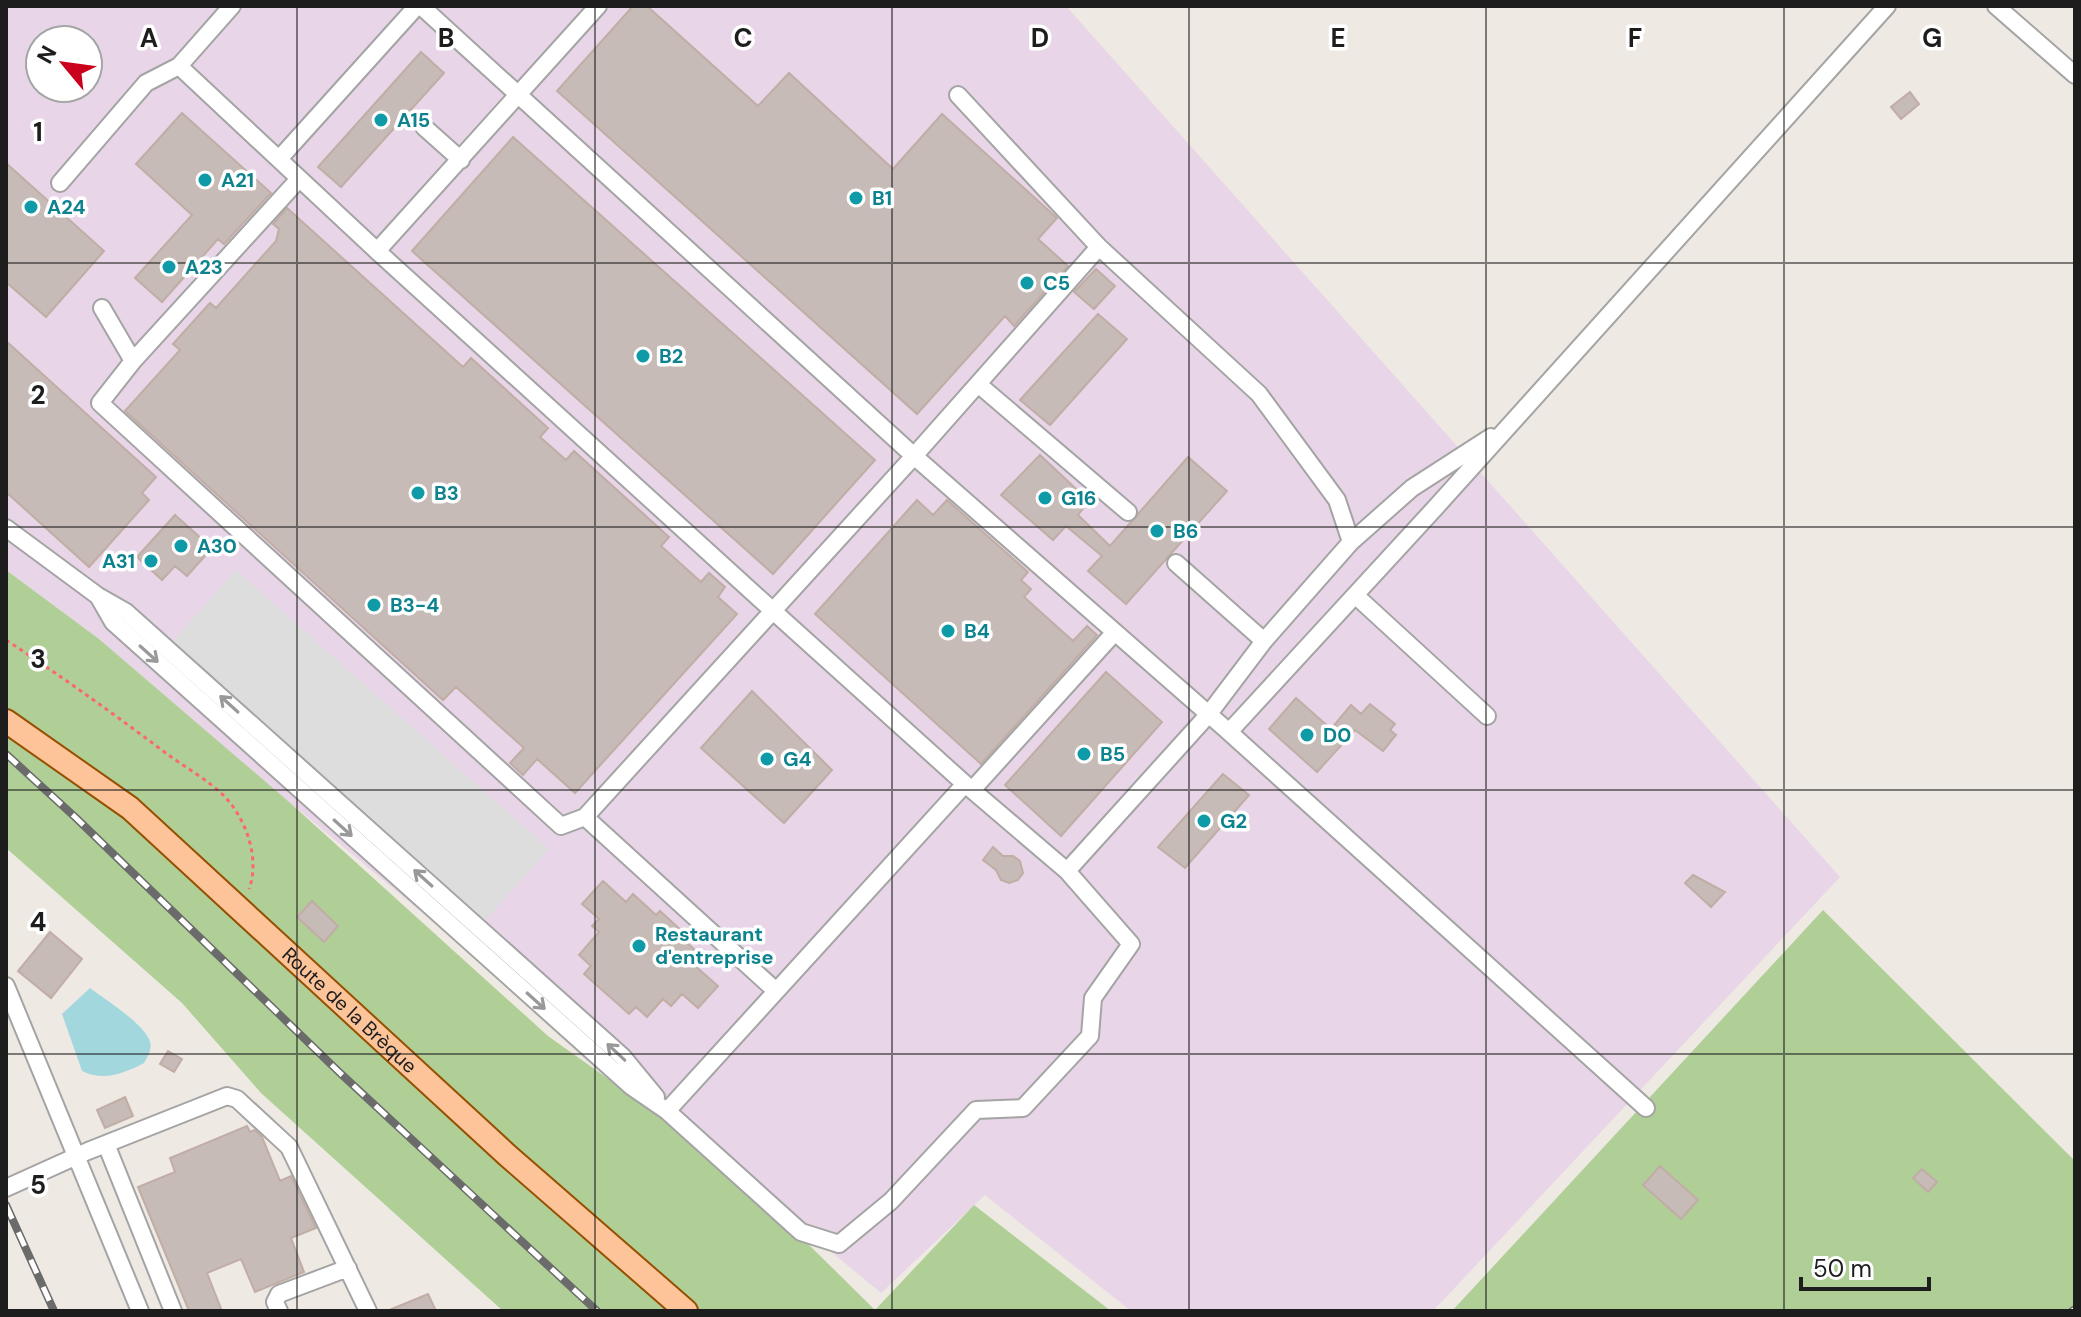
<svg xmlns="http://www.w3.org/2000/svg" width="2081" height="1317" font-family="'DM Sans',sans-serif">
	<rect width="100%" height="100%" fill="#efe9e3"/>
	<path fill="#e8d5e7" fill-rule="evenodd" d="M 6,6 L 1066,6 L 1840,877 L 1433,1311 L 1131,1311 L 985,1195 L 881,1293 L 288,801 L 99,639 L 6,570 ZM 40,40 L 88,40 L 88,88 L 40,88 Z"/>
	<path fill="#afcf97" d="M 6,570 L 99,639 L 288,801 L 548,1036 L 725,1162 L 875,1310 L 974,1205 L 1111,1311 L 503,1311 L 261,1093 L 182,1003 L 6,848 Z
		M 1823,910 L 2075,1161 L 2075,1311 L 1452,1311 Z"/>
	<path fill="#ddd" d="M 236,570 L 549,849 L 482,924 L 169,645 Z"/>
	<path fill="#a2d8dd" d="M 90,988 C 106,1000 140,1021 149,1039 C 153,1047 149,1055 144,1063 C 125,1073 103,1082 82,1071 L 62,1014 Z"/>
	<path fill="#c6bbb6" stroke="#c1ada5" stroke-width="2" d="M 633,6 L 647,6 L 758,106 L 789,73 L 893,169 L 942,114 L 1057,218 L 1038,239 L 1068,266 L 1014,326 L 1005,316 L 917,414 L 557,91 Z
		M 421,52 L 444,73 L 341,187 L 318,167 Z
		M 1910,92 L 1919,104 L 1901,119 L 1891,107 Z
		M 182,113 L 271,193 L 224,244 L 218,239 L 162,302 L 135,278 L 192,215 L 136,164 Z
		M 513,137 L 875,460 L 773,574 L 412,251 Z
		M 6,163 L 104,251 L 46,317 L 6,282 Z
		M 287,208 L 463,367 L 471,358 L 548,428 L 540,437 L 566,460 L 574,451 L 669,537 L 661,546 L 701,582 L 709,573 L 725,587 L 718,597 L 737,614 L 575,793 L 537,759 L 523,775 L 510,763 L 524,748 L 456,687 L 443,700 L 125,411 L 180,350 L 173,344 L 210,303 L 216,308 L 276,241 L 279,229 L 273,224 Z
		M 1096,269 L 1115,286 L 1094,309 L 1074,292 Z
		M 1098,314 L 1127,339 L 1050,425 L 1020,400 Z
		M 6,341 L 156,477 L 142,493 L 149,500 L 89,567 L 6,492 Z
		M 1040,455 L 1089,501 L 1078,515 L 1110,546 L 1188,457 L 1227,491 L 1126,604 L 1088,571 L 1102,556 L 1066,526 L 1053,540 L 1001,495 Z
		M 917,500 L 933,515 L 947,500 L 1028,572 L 1021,580 L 1031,589 L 1024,597 L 1073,641 L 1087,626 L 1097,635 L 981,764 L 815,614 Z
		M 175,515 L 212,548 L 187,576 L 175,566 L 162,580 L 137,557 Z
		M 1106,672 L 1162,722 L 1061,836 L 1005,785 Z
		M 752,691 L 832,770 L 784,823 L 701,748 Z
		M 1296,698 L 1331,729 L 1351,705 L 1361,714 L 1370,704 L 1395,724 L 1390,730 L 1396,735 L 1383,751 L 1355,730 L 1317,772 L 1269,729 Z
		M 1223,774 L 1249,795 L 1185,868 L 1158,847 Z
		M 993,847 L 1003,856 L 1013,856 L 1020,861 L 1023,873 L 1018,880 L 1009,883 L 1001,880 L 996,870 L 983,860 Z
		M 1693,875 L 1725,892 L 1711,907 L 1685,883 Z
		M 603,881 L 626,902 L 633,894 L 656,915 L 660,911 L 683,932 L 679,936 L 702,956 L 694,965 L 718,986 L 698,1008 L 682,994 L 671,1006 L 663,999 L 647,1017 L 636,1007 L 629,1014 L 584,974 L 591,966 L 579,955 L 599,932 L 592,926 L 599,919 L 582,904 Z
		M 312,901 L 338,926 L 324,942 L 297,917 Z
		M 50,932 L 82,959 L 51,998 L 18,971 Z
		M 168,1051 L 182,1059 L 174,1072 L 160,1064 Z
		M 125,1097 L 133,1116 L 105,1128 L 97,1110 Z
		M 247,1126 L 250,1132 L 255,1130 L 262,1137 L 280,1181 L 291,1176 L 316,1228 L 291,1238 L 304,1272 L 255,1292 L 241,1259 L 207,1273 L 222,1311 L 189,1311 L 138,1187 L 175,1172 L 170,1158 Z
		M 1660,1166 L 1698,1200 L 1681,1219 L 1643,1185 Z
		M 1922,1169 L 1937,1182 L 1928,1192 L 1913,1178 Z
		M 428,1294 L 436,1311 L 387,1311 Z"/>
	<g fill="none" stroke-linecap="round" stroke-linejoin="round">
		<g stroke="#a4a4a4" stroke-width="20">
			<path id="minor" d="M 421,6 L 914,456 L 1229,732 L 1436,507 L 1887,6
				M 1996,6 L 2075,75
				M 958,95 L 1099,247 L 1259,394 L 1337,500 L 1351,542
				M 424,127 L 461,160
				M 279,159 L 417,6
				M 299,179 L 133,361 L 100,403 L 561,826 L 585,817 L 914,456 L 1099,247
				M 60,183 L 146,83 L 179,66 L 232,6
				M 377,251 L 598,6
				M 102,308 L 133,361
				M 978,384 L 1128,512
				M 6,528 L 98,596 L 126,612 L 623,1057 L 656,1097
				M 1176,563 L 1264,641
				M 1355,595 L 1487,716
				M 98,596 L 113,622 L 632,1087 L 667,1111 L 801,1232 L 839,1244 L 891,1201 L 976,1110 L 1023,1108 L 1090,1036 L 1093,998 L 1131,944 L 1067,871 L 965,784 L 772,610 L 377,251 L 179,66
				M 1229,732 L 1646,1108
				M 972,790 L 1115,632
				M 585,817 L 776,991
				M 1067,871 L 1208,715 L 1264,641 L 1351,542 L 1412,488 L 1491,437
				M 6,986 L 140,1311
				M 667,1111 L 965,784
				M 106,1144 L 173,1311
				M 6,1188 L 88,1151 L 227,1096 L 237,1099 L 289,1147 L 368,1311
				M 279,1311 L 275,1302 L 279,1294 L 348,1268"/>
		</g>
		<g stroke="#974f00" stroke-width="26">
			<g id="major">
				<path id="s1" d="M 6,721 L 130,808 L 507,1155 L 686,1311"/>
			</g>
		</g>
		<path stroke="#fc676d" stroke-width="3" stroke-dasharray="4 4" stroke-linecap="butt" d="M 6,640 C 61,676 114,714 167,754 C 186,768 210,781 226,798 C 247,821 260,860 249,889"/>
		<use href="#minor" stroke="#fff" stroke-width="16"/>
		<use href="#major" stroke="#fdc49a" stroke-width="22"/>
		<g stroke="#6b6b6b" stroke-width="8">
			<path id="rail" d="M 6,754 L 75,817 L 339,1072 L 597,1311
				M 6,1205 L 54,1311
				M 2072,1311 L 2075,1309"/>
		</g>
		<use href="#rail" stroke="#fff" stroke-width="5" stroke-dasharray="15" stroke-linecap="butt"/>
	</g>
	<defs><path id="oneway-shaft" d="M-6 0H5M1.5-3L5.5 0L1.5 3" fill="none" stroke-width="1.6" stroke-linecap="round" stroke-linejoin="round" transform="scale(2)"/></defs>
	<g stroke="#999">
		<use href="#oneway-shaft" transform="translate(149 654) rotate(42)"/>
		<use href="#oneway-shaft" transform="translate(229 704) rotate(-138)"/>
		<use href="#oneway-shaft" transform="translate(343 828) rotate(42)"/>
		<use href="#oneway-shaft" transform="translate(423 878) rotate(-138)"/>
		<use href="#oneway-shaft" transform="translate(536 1001) rotate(42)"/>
		<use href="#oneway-shaft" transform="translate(616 1052) rotate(-137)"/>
	</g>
	<path fill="none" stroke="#1d1d1d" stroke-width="2" stroke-opacity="0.55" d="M 297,6 L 297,1311M 595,6 L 595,1311M 892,6 L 892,1311M 1189,6 L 1189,1311M 1486,6 L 1486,1311M 1784,6 L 1784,1311M 6,263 L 2075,263M 6,527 L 2075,527M 6,790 L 2075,790M 6,1054 L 2075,1054"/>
	<g fill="#0f9aa8" stroke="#fff" stroke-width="3">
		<circle cx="381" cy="120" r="8"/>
		<circle cx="205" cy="180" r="8"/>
		<circle cx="856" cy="198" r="8"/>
		<circle cx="31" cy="207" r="8"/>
		<circle cx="169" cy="267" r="8"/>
		<circle cx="1027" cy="283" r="8"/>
		<circle cx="643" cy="356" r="8"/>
		<circle cx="418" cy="493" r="8"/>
		<circle cx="1045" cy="498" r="8"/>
		<circle cx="1157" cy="531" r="8"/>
		<circle cx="181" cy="546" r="8"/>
		<circle cx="151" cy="561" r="8"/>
		<circle cx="374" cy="605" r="8"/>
		<circle cx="948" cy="631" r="8"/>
		<circle cx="1307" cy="735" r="8"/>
		<circle cx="1084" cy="754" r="8"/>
		<circle cx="767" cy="759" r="8"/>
		<circle cx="1204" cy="821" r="8"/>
		<circle cx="639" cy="946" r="8"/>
	</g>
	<g text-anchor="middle" stroke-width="7" stroke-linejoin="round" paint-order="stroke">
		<g font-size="20" font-weight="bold" fill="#0d838f" stroke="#fff" text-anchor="start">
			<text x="397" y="127">A15</text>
			<text x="221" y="187">A21</text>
			<text x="872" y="205">B1</text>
			<text x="47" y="214">A24</text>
			<text x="185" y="274">A23</text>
			<text x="1043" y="290">C5</text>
			<text x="659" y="363">B2</text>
			<text x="434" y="500">B3</text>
			<text x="1061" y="505">G16</text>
			<text x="1173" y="538">B6</text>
			<text x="197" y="553">A30</text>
			<text x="135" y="568" text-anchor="end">A31</text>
			<text x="390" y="612">B3-4</text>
			<text x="964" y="638">B4</text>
			<text x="1323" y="742">D0</text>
			<text x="1100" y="761">B5</text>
			<text x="783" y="766">G4</text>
			<text x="1220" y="828">G2</text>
			<text x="655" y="941">Restaurant<tspan x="655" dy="23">d'entreprise</tspan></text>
		</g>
		<g font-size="20" fill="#1d1d1d" stroke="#fff">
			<text dy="7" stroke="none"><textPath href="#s1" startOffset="450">Route de la Brèque</textPath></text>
		</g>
	</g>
	<g font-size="26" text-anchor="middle" font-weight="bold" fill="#1d1d1d" stroke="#fff" stroke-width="7" stroke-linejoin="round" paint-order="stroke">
		<text x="149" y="47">A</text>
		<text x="446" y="47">B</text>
		<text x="743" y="47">C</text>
		<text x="1040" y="47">D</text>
		<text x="1338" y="47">E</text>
		<text x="1635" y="47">F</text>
		<text x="1932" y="47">G</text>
		<text x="38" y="141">1</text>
		<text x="38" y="404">2</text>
		<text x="38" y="668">3</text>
		<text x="38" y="931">4</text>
		<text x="38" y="1194">5</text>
	</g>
	<rect width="2081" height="1317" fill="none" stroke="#1d1d1d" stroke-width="16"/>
	<g transform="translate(64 64) rotate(299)"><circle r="38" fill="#ffffff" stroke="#a5a5a5" stroke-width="2"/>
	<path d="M0-6L14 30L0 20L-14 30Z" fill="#cb001d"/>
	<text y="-12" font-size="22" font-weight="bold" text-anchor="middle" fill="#1d1d1d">N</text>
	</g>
	<path d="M1801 1277v12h128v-12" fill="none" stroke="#1d1d1d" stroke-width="4"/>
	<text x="1813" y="1277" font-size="24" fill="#1d1d1d" stroke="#ffffff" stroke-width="6" paint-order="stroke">50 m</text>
</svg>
